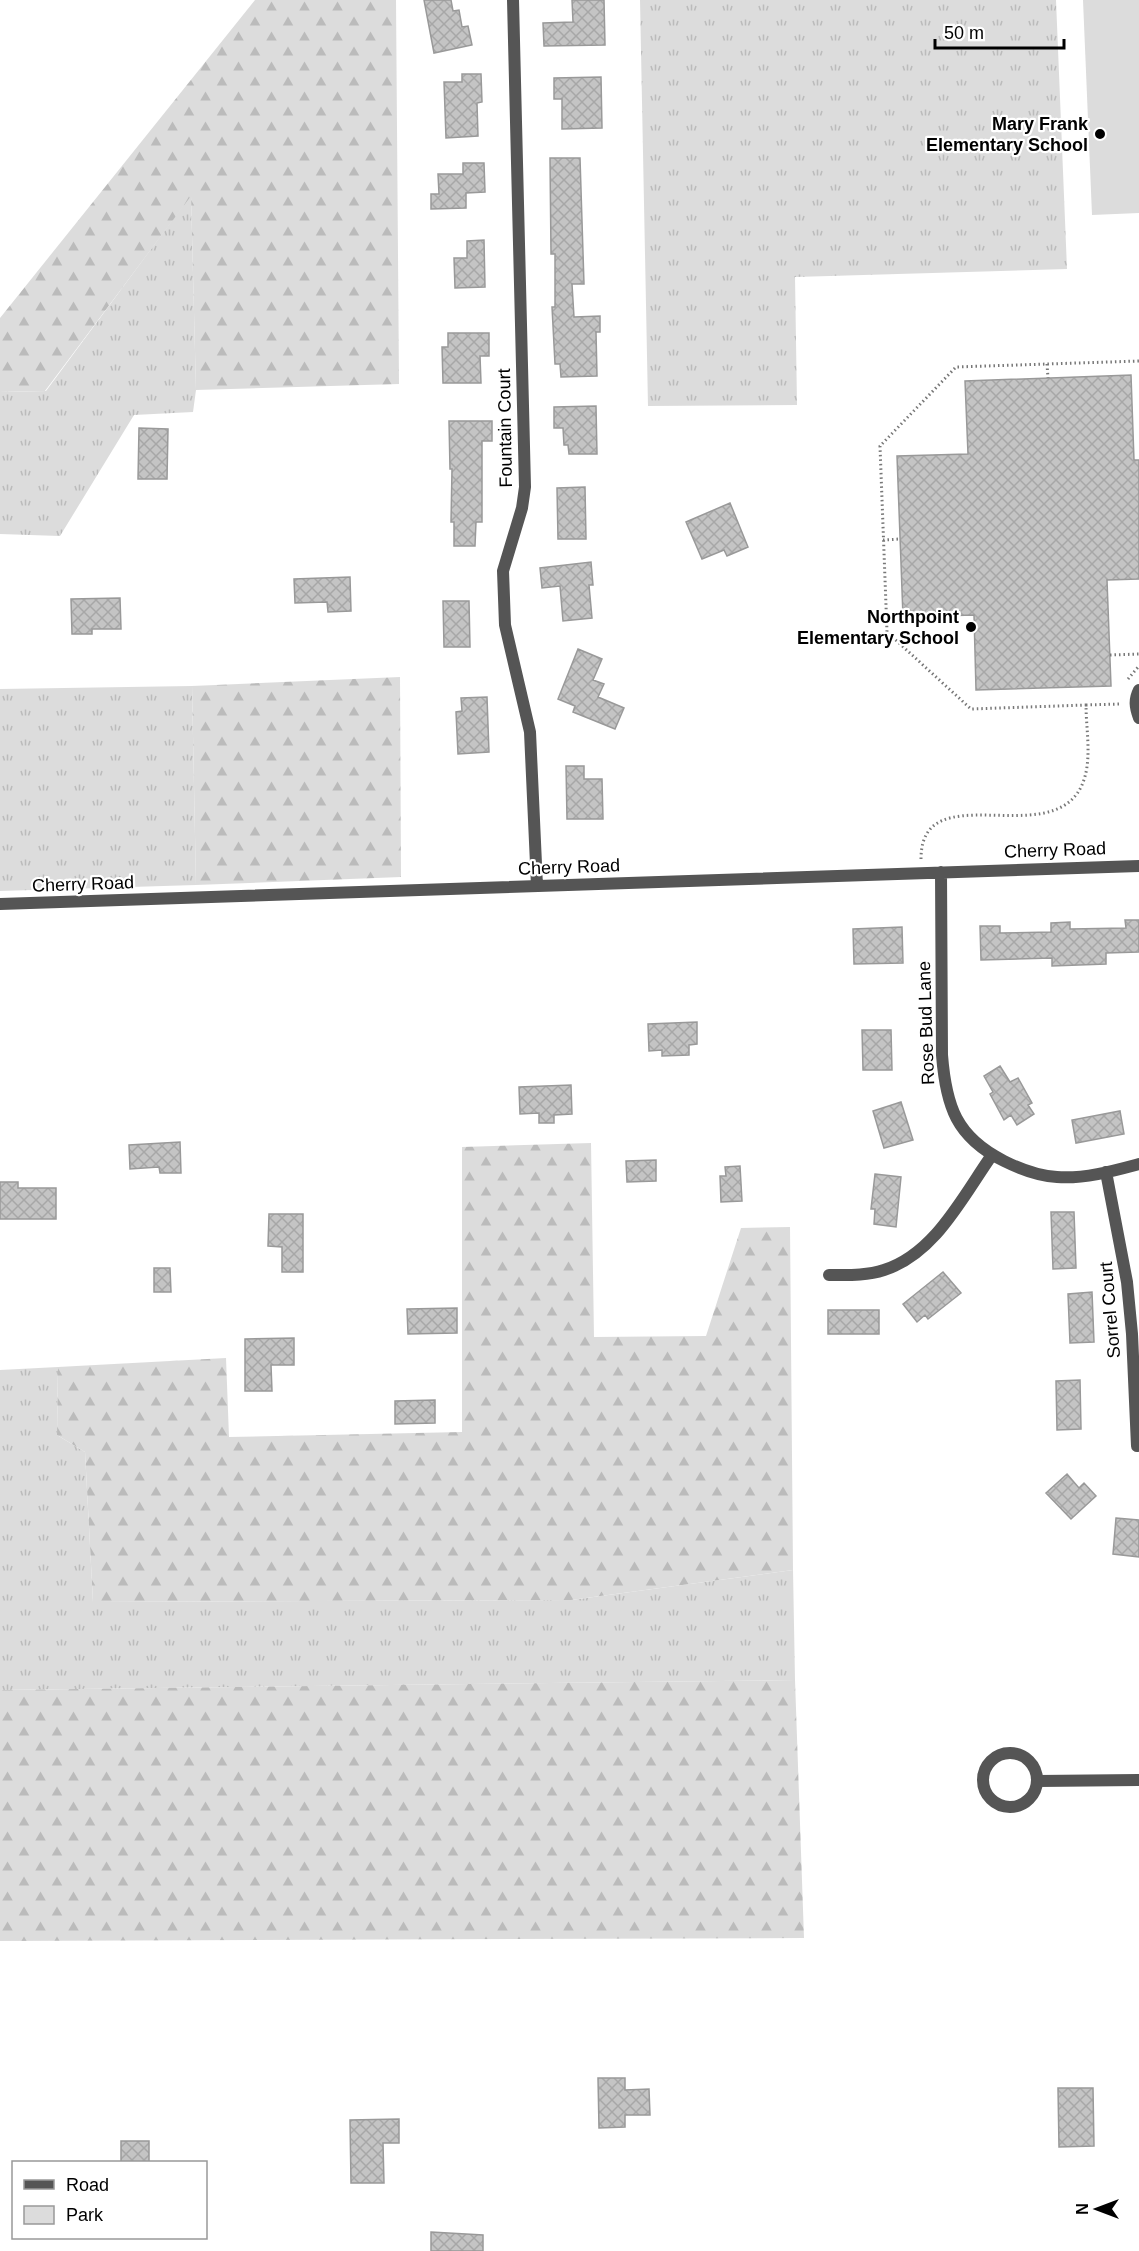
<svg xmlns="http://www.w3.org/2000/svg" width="1139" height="2251" font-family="Arial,sans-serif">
	<defs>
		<pattern id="grass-tufts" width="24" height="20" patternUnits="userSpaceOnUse" patternTransform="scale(1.5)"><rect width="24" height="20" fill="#dcdcdc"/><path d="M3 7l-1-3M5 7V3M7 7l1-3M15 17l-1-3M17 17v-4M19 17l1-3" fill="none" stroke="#bbb"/></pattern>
		<pattern id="forest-firs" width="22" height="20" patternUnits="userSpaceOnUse" patternTransform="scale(1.5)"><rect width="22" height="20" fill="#dcdcdc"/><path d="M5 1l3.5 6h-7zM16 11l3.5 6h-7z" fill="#bbb"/></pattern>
		<pattern id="building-cross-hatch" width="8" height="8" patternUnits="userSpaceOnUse" patternTransform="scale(1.5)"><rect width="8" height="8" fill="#c4c4c4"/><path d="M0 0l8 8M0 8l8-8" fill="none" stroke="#a7a7a7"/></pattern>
	</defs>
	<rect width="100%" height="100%" fill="#fff"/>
	<path fill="url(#grass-tufts)" d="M 640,0 L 1056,0 L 1067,269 L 795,277 L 797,405 L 648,406 Z
		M 191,195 L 196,390 L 193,412 L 134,415 L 60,536 L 0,534 L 0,392 L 46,391 Z
		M 192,686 L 196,885 L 0,891 L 0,689 Z
		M 58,1367 L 57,1435 L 85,1452 L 93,1602 L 571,1600 L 793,1570 L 795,1680 L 0,1690 L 0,1370 Z"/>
	<path fill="url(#forest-firs)" d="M 255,0 L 396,0 L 399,384 L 196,390 L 191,196 L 45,391 L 0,392 L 0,318 Z
		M 400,677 L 401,877 L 196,885 L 192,686 Z
		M 591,1143 L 594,1337 L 706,1336 L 741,1228 L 790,1227 L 793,1570 L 571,1600 L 93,1602 L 85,1452 L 57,1435 L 58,1367 L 226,1358 L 229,1437 L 462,1432 L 462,1147 Z
		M 795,1680 L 804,1938 L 0,1941 L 0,1690 Z"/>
	<path fill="#dcdcdc" d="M 1083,0 L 1139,0 L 1139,213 L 1092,215 Z"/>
	<path fill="url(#building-cross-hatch)" stroke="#999" stroke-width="1.5" d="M 424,0 L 451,0 L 453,11 L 459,10 L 462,27 L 468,26 L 472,45 L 434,53 Z
		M 572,0 L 604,0 L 605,45 L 544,46 L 543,23 L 573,22 Z
		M 462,74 L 481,74 L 482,102 L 477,103 L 478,136 L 446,138 L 444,82 L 462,82 Z
		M 601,77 L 602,128 L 562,129 L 562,99 L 554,99 L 554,78 Z
		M 550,158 L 580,158 L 584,284 L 572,284 L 574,317 L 600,316 L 600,332 L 596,332 L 597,376 L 561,377 L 560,364 L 555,364 L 552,307 L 555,307 L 555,254 L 551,254 Z
		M 463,163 L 484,163 L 485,192 L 466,193 L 466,208 L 431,209 L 431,194 L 439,194 L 438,174 L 463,174 Z
		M 484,240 L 485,287 L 455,288 L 454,258 L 467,258 L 467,241 Z
		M 448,333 L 489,333 L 489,356 L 480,356 L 481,383 L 443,383 L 442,347 L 448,347 Z
		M 1131,375 L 1134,460 L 1139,460 L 1139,579 L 1107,580 L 1111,686 L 976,690 L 974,615 L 903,617 L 897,456 L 968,454 L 965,381 Z
		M 596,406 L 597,454 L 569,454 L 568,445 L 564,445 L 563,428 L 554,428 L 554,407 Z
		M 449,421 L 492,421 L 492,441 L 482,441 L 482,522 L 476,522 L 475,546 L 454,546 L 454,522 L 451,522 L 452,469 L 450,469 Z
		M 139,428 L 168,429 L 167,479 L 138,479 Z
		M 585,487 L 586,539 L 558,539 L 557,488 Z
		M 730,503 L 748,547 L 727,556 L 724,550 L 702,559 L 686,522 Z
		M 591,562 L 593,585 L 589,585 L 592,618 L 563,621 L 560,586 L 542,588 L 540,568 Z
		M 350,577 L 351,611 L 328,612 L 327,602 L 295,603 L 294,579 Z
		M 120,598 L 121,629 L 92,629 L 92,634 L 72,634 L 71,599 Z
		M 443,601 L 469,601 L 470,647 L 444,647 Z
		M 578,649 L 602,659 L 593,680 L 604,684 L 598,697 L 624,708 L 615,729 L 573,712 L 575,706 L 558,699 Z
		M 487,697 L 489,752 L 458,754 L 456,712 L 462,711 L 461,698 Z
		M 566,766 L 584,766 L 584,779 L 602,779 L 603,819 L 567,819 Z
		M 1125,920 L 1139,920 L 1139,952 L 1106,953 L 1106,964 L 1052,966 L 1052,958 L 981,960 L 980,926 L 1000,926 L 1000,933 L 1051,932 L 1051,923 L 1070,922 L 1070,929 L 1126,928 Z
		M 902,927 L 903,963 L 854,964 L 853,929 Z
		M 697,1022 L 697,1044 L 689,1045 L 689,1055 L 662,1056 L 662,1050 L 649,1051 L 648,1024 Z
		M 862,1030 L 891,1030 L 892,1070 L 863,1070 Z
		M 1000,1066 L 1010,1082 L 1018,1078 L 1032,1103 L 1028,1105 L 1034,1114 L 1017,1125 L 1011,1115 L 1004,1120 L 990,1094 L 993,1092 L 984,1076 Z
		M 571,1085 L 572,1114 L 554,1115 L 554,1123 L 539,1123 L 539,1113 L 520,1114 L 519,1087 Z
		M 901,1102 L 913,1140 L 884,1148 L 873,1111 Z
		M 1120,1111 L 1124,1134 L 1076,1143 L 1072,1120 Z
		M 180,1142 L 181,1173 L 160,1173 L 159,1167 L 130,1169 L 129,1145 Z
		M 656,1160 L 656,1181 L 627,1182 L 626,1161 Z
		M 740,1166 L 742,1201 L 721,1202 L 720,1176 L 726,1176 L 725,1167 Z
		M 875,1174 L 901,1177 L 896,1227 L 874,1224 L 875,1209 L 871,1209 Z
		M 0,1182 L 18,1182 L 18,1188 L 56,1188 L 56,1219 L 0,1219 Z
		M 1051,1212 L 1074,1212 L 1076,1268 L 1053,1269 Z
		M 269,1214 L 303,1214 L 303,1272 L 282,1272 L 282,1247 L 268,1246 Z
		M 154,1268 L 170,1268 L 171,1292 L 154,1292 Z
		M 943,1272 L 961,1293 L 928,1319 L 925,1315 L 917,1322 L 903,1304 Z
		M 1092,1292 L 1094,1342 L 1070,1343 L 1068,1294 Z
		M 457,1308 L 457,1333 L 408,1334 L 407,1309 Z
		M 828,1310 L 879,1310 L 879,1334 L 828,1334 Z
		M 294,1338 L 294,1365 L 271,1365 L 272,1391 L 245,1391 L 245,1339 Z
		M 1080,1380 L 1081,1429 L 1057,1430 L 1056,1381 Z
		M 435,1400 L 435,1423 L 395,1424 L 395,1401 Z
		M 1067,1474 L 1079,1488 L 1084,1483 L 1096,1496 L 1071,1519 L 1046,1493 Z
		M 1116,1518 L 1139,1520 L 1139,1557 L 1113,1554 Z
		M 598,2078 L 625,2078 L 625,2090 L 649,2089 L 650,2115 L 625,2115 L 625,2127 L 599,2128 Z
		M 1058,2088 L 1093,2088 L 1094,2146 L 1059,2147 Z
		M 399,2119 L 399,2143 L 383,2143 L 384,2183 L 351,2183 L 350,2120 Z
		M 121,2141 L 149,2141 L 149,2163 L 121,2163 Z
		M 431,2232 L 483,2235 L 483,2251 L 431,2251 Z"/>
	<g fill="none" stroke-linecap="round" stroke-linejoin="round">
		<path stroke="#777" stroke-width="3" stroke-dasharray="1.5 3" stroke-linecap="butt" d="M 1047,364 L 1048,378
			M 883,540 L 900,539
			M 1110,655 L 1139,654
			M 1128,679 L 1139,666
			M 1086,705 L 1121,704
			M 921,859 C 921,774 1049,851 1081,787 C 1093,763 1086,731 1086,705 L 971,709 L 887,632 L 880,446 L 956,367 L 1139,361"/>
		<path stroke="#555" stroke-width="12" d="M 513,0 L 525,487 L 522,508 L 503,571 L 505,625 L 530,732 L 537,886
			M 1139,690 C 1134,700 1135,707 1139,718
			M 941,872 L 942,1055 C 946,1106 956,1137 1004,1161 C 1020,1169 1038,1176 1057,1177 C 1084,1179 1113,1171 1139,1164
			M 0,904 L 1139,866
			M 1106,1172 L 1127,1282 L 1132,1334 L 1137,1446
			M 829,1275 C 847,1275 866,1276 884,1270 C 935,1254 963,1196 992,1155
			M983 1780a27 27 0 1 1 54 0a27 27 0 1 1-54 0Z
			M 1038,1781 L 1139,1780"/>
	</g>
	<g fill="#000" stroke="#fff" stroke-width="2">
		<circle cx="1100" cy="134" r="6"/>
		<circle cx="971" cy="627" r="6"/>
	</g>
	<g text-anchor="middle" stroke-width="4.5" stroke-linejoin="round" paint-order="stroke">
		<g font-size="18" font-weight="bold" fill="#000" stroke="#fff" text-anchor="end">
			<text x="1088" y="130">Mary Frank<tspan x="1088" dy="21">Elementary School</tspan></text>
			<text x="959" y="623">Northpoint<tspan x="959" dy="21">Elementary School</tspan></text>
		</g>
		<g font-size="18" fill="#000" stroke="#fff">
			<text transform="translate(505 428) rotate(-91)" y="6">Fountain Court</text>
			<text transform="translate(1055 850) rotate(-2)" y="6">Cherry Road</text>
			<text transform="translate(569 867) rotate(-2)" y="6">Cherry Road</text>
			<text transform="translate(83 884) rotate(-2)" y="6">Cherry Road</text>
			<text transform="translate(926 1023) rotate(-92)" y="6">Rose Bud Lane</text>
			<text transform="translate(1110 1310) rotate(-95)" y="6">Sorrel Court</text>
		</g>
	</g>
	<rect x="12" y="2161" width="195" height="78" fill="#ffffff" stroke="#999999" stroke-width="1.5"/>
	<rect x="24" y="2180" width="30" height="9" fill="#555555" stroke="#999999" stroke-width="1.5"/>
	<text x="66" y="2191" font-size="18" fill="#000000">Road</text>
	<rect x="24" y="2206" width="30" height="18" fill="#dcdcdc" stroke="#999999" stroke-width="1.5"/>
	<text x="66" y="2221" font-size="18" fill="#000000">Park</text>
	<g transform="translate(1097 2209) rotate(270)" stroke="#ffffff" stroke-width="4.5" paint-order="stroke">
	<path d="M0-4.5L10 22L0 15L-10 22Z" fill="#000000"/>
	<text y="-9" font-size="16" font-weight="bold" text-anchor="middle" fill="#000000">N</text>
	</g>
	<path d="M935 39v9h129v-9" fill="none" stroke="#000000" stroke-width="3"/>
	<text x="944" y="39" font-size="18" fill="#000000" stroke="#ffffff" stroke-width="4.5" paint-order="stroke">50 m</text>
</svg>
